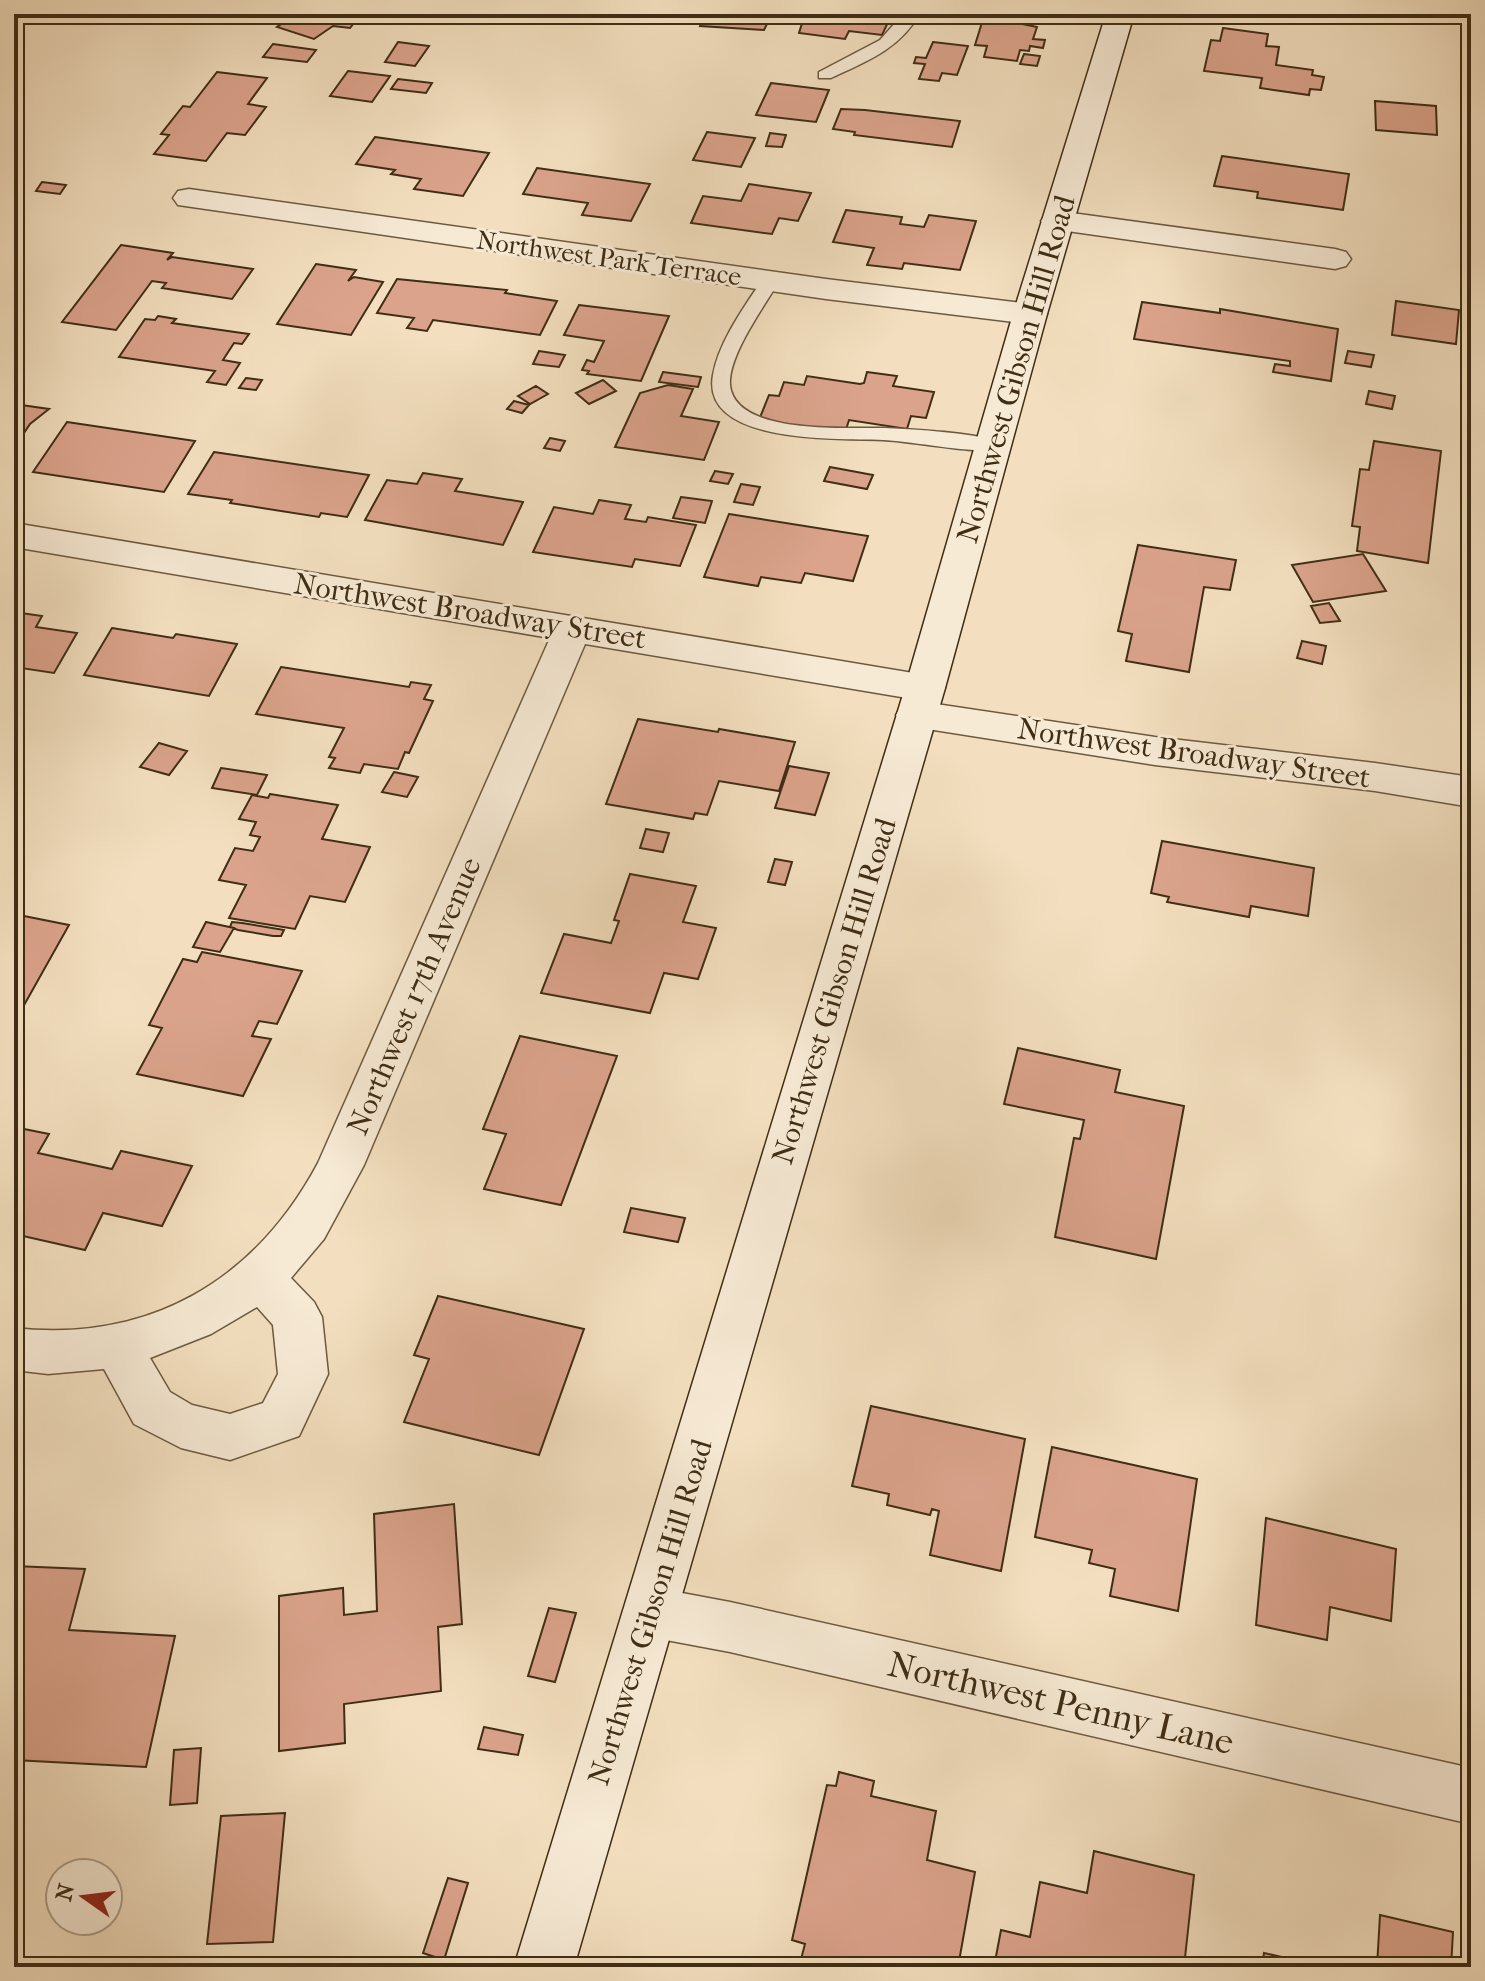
<svg xmlns="http://www.w3.org/2000/svg" width="1485" height="1981" font-family="'IM FELL French Canon',serif">
	<rect width="100%" height="100%" fill="#f3dfbf"/>
	<filter id="stains"><feTurbulence type="fractalNoise" baseFrequency=".0025" numOctaves="4"/><feColorMatrix values="0 0 0 0 .2 0 0 0 0 .09 0 0 0 0 .02 0 0 0 .5 -.17"/></filter>
	<radialGradient id="worn" r=".72"><stop offset=".6" stop-color="#630" stop-opacity="0"/><stop offset="1" stop-color="#630" stop-opacity=".3"/></radialGradient>
	<path fill="#dba38c" stroke="#3f2d14" stroke-width="2" d="M 296,14 L 343,14 L 342,16 L 358,18 L 350,28 L 333,26 L 314,39 L 277,27 Z
		M 690,14 L 772,14 L 764,30 L 700,26 L 704,16 Z
		M 805,14 L 892,14 L 882,35 L 849,31 L 845,39 L 799,33 Z
		M 984,16 L 1037,27 L 1033,39 L 1045,40 L 1043,48 L 1030,46 L 1029,51 L 1020,50 L 1017,61 L 984,57 L 987,46 L 975,45 Z
		M 1223,28 L 1268,34 L 1266,46 L 1279,47 L 1276,65 L 1313,70 L 1312,75 L 1324,77 L 1321,90 L 1310,89 L 1309,95 L 1260,88 L 1262,78 L 1204,71 L 1211,40 L 1220,41 Z
		M 398,42 L 429,46 L 415,66 L 385,62 Z
		M 933,42 L 968,46 L 957,75 L 942,73 L 939,81 L 919,79 L 925,64 L 914,63 L 916,57 L 926,58 Z
		M 273,44 L 316,50 L 307,62 L 263,57 Z
		M 1024,54 L 1040,56 L 1037,66 L 1020,64 Z
		M 348,71 L 390,76 L 372,102 L 330,96 Z
		M 217,72 L 267,78 L 248,104 L 266,107 L 245,135 L 227,133 L 206,161 L 154,154 L 169,135 L 161,134 L 183,106 L 190,107 Z
		M 398,79 L 432,83 L 426,93 L 391,89 Z
		M 771,83 L 829,90 L 816,122 L 756,115 Z
		M 1375,101 L 1436,106 L 1437,135 L 1376,130 Z
		M 841,109 L 865,110 L 960,121 L 952,147 L 854,135 L 855,132 L 833,129 Z
		M 707,132 L 755,138 L 741,167 L 693,160 Z
		M 770,133 L 786,135 L 782,147 L 766,146 Z
		M 375,137 L 489,153 L 463,196 L 414,189 L 421,179 L 391,174 L 395,170 L 356,164 Z
		M 1222,156 L 1349,174 L 1343,210 L 1257,198 L 1258,192 L 1214,186 Z
		M 537,168 L 650,184 L 631,221 L 582,215 L 588,203 L 523,194 Z
		M 42,182 L 66,185 L 60,194 L 36,191 Z
		M 749,184 L 811,193 L 798,221 L 779,218 L 772,234 L 691,223 L 703,196 L 741,201 Z
		M 846,210 L 902,217 L 900,224 L 924,227 L 929,215 L 976,221 L 960,270 L 904,263 L 902,269 L 867,265 L 874,248 L 833,242 Z
		M 121,245 L 173,253 L 167,260 L 172,257 L 253,269 L 232,299 L 162,288 L 166,283 L 152,281 L 116,330 L 62,322 Z
		M 316,264 L 356,270 L 348,281 L 354,277 L 383,282 L 351,335 L 277,324 Z
		M 397,279 L 507,290 L 505,293 L 557,301 L 540,335 L 433,320 L 427,331 L 407,328 L 414,318 L 377,313 Z
		M 1396,301 L 1459,310 L 1456,344 L 1392,335 Z
		M 1142,302 L 1220,313 L 1220,309 L 1338,329 L 1331,381 L 1273,372 L 1275,364 L 1290,366 L 1290,361 L 1134,339 Z
		M 579,305 L 669,316 L 641,381 L 587,374 L 589,371 L 582,370 L 587,360 L 594,362 L 604,341 L 564,335 Z
		M 158,316 L 176,319 L 172,323 L 249,334 L 242,344 L 234,343 L 223,360 L 240,363 L 226,385 L 207,382 L 215,371 L 119,357 L 145,319 L 155,320 Z
		M 539,351 L 565,355 L 559,367 L 533,364 Z
		M 1348,351 L 1374,355 L 1371,367 L 1345,363 Z
		M 663,372 L 701,377 L 698,387 L 659,382 Z
		M 867,372 L 897,376 L 893,386 L 934,392 L 926,418 L 911,416 L 907,429 L 849,420 L 845,433 L 759,420 L 769,395 L 779,396 L 784,382 L 804,385 L 807,376 L 860,384 L 864,383 Z
		M 246,378 L 262,380 L 256,390 L 239,388 Z
		M 603,380 L 616,391 L 589,404 L 576,393 Z
		M 668,385 L 693,389 L 681,416 L 719,422 L 704,460 L 615,447 L 640,393 Z
		M 536,386 L 548,394 L 530,404 L 518,396 Z
		M 1369,391 L 1395,396 L 1392,409 L 1366,404 Z
		M 514,401 L 529,405 L 522,413 L 507,409 Z
		M 14,404 L 49,409 L 30,424 L 14,448 Z
		M 67,422 L 195,441 L 164,492 L 33,472 Z
		M 550,438 L 565,441 L 560,451 L 544,448 Z
		M 1374,441 L 1441,451 L 1428,563 L 1357,551 L 1360,527 L 1352,526 L 1360,469 L 1369,470 Z
		M 214,452 L 369,475 L 347,517 L 321,513 L 319,517 L 230,503 L 232,500 L 188,494 Z
		M 830,467 L 873,475 L 867,489 L 824,481 Z
		M 715,471 L 733,474 L 728,484 L 710,481 Z
		M 423,473 L 462,479 L 455,491 L 523,502 L 503,545 L 365,520 L 387,480 L 417,484 Z
		M 741,484 L 760,487 L 753,505 L 734,502 Z
		M 681,497 L 712,501 L 705,523 L 673,518 Z
		M 599,500 L 631,505 L 625,519 L 646,522 L 648,517 L 696,525 L 680,566 L 635,559 L 632,567 L 533,552 L 554,507 L 593,514 Z
		M 729,514 L 868,536 L 853,581 L 805,573 L 801,583 L 761,577 L 758,586 L 704,577 Z
		M 1138,545 L 1236,560 L 1230,590 L 1204,587 L 1189,672 L 1126,661 L 1132,634 L 1118,631 Z
		M 1363,554 L 1386,591 L 1313,602 L 1292,565 Z
		M 1329,603 L 1340,621 L 1320,623 L 1311,606 Z
		M 14,612 L 42,616 L 36,627 L 77,633 L 54,673 L 14,667 Z
		M 112,628 L 173,638 L 176,634 L 237,644 L 209,696 L 84,675 Z
		M 1302,641 L 1326,646 L 1322,664 L 1297,658 Z
		M 281,667 L 409,687 L 411,682 L 431,685 L 424,699 L 433,701 L 409,753 L 405,752 L 398,769 L 364,764 L 360,773 L 329,768 L 335,758 L 329,757 L 344,728 L 256,714 Z
		M 638,719 L 718,732 L 719,729 L 795,742 L 779,791 L 719,781 L 707,815 L 695,813 L 693,819 L 606,804 Z
		M 159,743 L 187,751 L 169,775 L 140,767 Z
		M 789,766 L 829,773 L 815,815 L 775,808 Z
		M 221,768 L 267,775 L 257,795 L 212,788 Z
		M 394,772 L 418,777 L 407,797 L 382,792 Z
		M 270,794 L 338,805 L 322,839 L 370,847 L 345,902 L 310,896 L 295,929 L 229,918 L 246,885 L 219,880 L 235,848 L 253,851 L 260,837 L 250,835 L 256,822 L 239,819 L 252,795 L 268,798 Z
		M 646,829 L 669,833 L 663,852 L 640,848 Z
		M 1162,841 L 1314,868 L 1308,916 L 1251,906 L 1249,917 L 1167,902 L 1169,897 L 1151,893 Z
		M 775,859 L 792,862 L 785,885 L 768,882 Z
		M 630,874 L 696,886 L 683,922 L 716,928 L 698,979 L 664,973 L 650,1013 L 541,993 L 564,934 L 611,943 L 619,921 L 614,920 Z
		M 14,914 L 69,925 L 14,1023 Z
		M 206,922 L 234,928 L 220,952 L 193,947 Z
		M 232,922 L 242,923 L 284,930 L 281,936 L 273,936 L 238,930 L 230,927 Z
		M 202,952 L 302,971 L 277,1024 L 259,1021 L 252,1036 L 271,1039 L 243,1096 L 137,1074 L 162,1028 L 149,1025 L 183,959 L 197,962 Z
		M 520,1036 L 617,1056 L 561,1205 L 484,1189 L 506,1134 L 483,1129 Z
		M 1018,1048 L 1120,1070 L 1115,1092 L 1184,1106 L 1156,1259 L 1055,1237 L 1074,1138 L 1080,1139 L 1084,1120 L 1004,1104 Z
		M 14,1127 L 49,1134 L 38,1153 L 112,1169 L 121,1151 L 192,1166 L 162,1226 L 103,1213 L 85,1250 L 14,1234 Z
		M 631,1208 L 685,1218 L 678,1242 L 624,1232 Z
		M 438,1296 L 584,1329 L 539,1455 L 404,1422 L 429,1359 L 414,1355 Z
		M 871,1406 L 1025,1439 L 1001,1571 L 930,1555 L 939,1511 L 932,1509 L 930,1515 L 887,1505 L 889,1494 L 852,1486 Z
		M 1052,1447 L 1197,1479 L 1178,1611 L 1110,1596 L 1115,1569 L 1089,1563 L 1092,1550 L 1035,1537 Z
		M 454,1504 L 462,1624 L 438,1627 L 441,1691 L 344,1704 L 345,1743 L 279,1751 L 279,1596 L 343,1588 L 344,1615 L 377,1611 L 374,1514 Z
		M 1266,1518 L 1396,1549 L 1391,1621 L 1330,1607 L 1327,1640 L 1256,1625 Z
		M 14,1566 L 85,1569 L 69,1630 L 175,1636 L 146,1767 L 14,1760 Z
		M 549,1608 L 576,1613 L 555,1682 L 528,1676 Z
		M 484,1727 L 523,1735 L 518,1755 L 478,1749 Z
		M 201,1748 L 197,1803 L 170,1805 L 174,1750 Z
		M 839,1772 L 874,1781 L 871,1796 L 936,1811 L 927,1860 L 975,1872 L 958,1967 L 942,1967 L 907,1958 L 905,1967 L 799,1967 L 805,1944 L 792,1940 L 827,1785 L 836,1786 Z
		M 285,1813 L 273,1942 L 207,1944 L 221,1816 Z
		M 1094,1851 L 1194,1875 L 1184,1967 L 994,1967 L 1001,1930 L 1030,1937 L 1040,1882 L 1087,1893 Z
		M 448,1878 L 468,1883 L 444,1960 L 423,1953 Z
		M 1380,1915 L 1453,1932 L 1451,1967 L 1377,1967 Z
		M 1264,1953 L 1325,1967 L 1262,1967 Z"/>
	<g fill="none" stroke-linecap="round" stroke-linejoin="round">
		<g stroke="#6c5a3f" stroke-width="3">
			<path id="service" d="M 903,14 L 919,14 C 900,49 865,62 831,78 L 819,78 L 819,72 L 880,40 Z
				M 770,276 L 779,281 C 764,307 728,355 730,385 C 735,436 850,427 885,428 C 922,430 963,432 1000,441 L 1003,445 L 1000,449 C 979,455 911,441 883,440 C 844,438 700,446 713,375 C 719,341 745,306 764,277 Z"/>
		</g>
		<g stroke="#6c5a3f" stroke-width="3">
			<path id="minor" d="M 189,189 L 826,279 L 1030,304 L 1042,307 L 1047,314 L 1042,321 L 1030,324 L 826,299 L 178,205 L 173,198 L 178,191 Z
				M 1057,211 L 1335,249 L 1346,252 L 1351,259 L 1346,266 L 1335,269 L 1046,228 L 1041,221 L 1046,214 Z
				M 14,523 L 925,675 L 939,679 L 945,688 L 939,697 L 925,701 L 585,644 L 364,1165 L 324,1239 L 291,1278 L 314,1302 L 322,1317 L 328,1374 L 299,1436 L 230,1460 L 181,1448 L 134,1424 L 104,1369 L 48,1374 L 14,1370 L 14,1328 C 149,1343 255,1281 318,1163 L 550,638 L 14,547 ZM 257,1307 L 273,1325 L 278,1374 L 263,1403 L 230,1414 L 192,1405 L 170,1392 L 150,1358 L 211,1334 Z
				M 916,701 L 1155,737 L 1375,763 L 1471,777 L 1471,807 L 1375,791 L 1155,765 L 902,725 L 896,715 L 902,705 Z
				M 650,1587 L 730,1602 L 1471,1768 L 1471,1824 L 730,1652 L 650,1637 L 631,1630 L 623,1612 L 631,1594 Z"/>
		</g>
		<g stroke="#3f2d14" stroke-width="3">
			<path id="secondary" d="M 1106,14 L 1134,14 L 1047,314 L 945,688 L 574,1967 L 514,1967 L 905,688 L 1013,314 Z"/>
		</g>
		<use href="#service" fill="#f7ead5" fill-rule="evenodd"/>
		<use href="#minor" fill="#f7ead5" fill-rule="evenodd"/>
		<use href="#secondary" fill="#f7ead5" fill-rule="evenodd"/>
	</g>
	<g text-anchor="middle" stroke-width="6" stroke-linejoin="round" paint-order="stroke">
		<g font-size="26" fill="#3f2d14" stroke="#f7ead5">
			<text transform="translate(609 258) rotate(8)" y="9">Northwest Park Terrace</text>
		</g>
		<g font-size="30" fill="#3f2d14" stroke="#f7ead5">
			<text transform="translate(1016 369) rotate(-74)" y="10">Northwest Gibson Hill Road</text>
			<text transform="translate(470 611) rotate(9)" y="10">Northwest Broadway Street</text>
			<text transform="translate(1194 753) rotate(8)" y="10">Northwest Broadway Street</text>
			<text transform="translate(834 991) rotate(-73)" y="10">Northwest Gibson Hill Road</text>
			<text transform="translate(414 996) rotate(-67)" y="10">Northwest 17th Avenue</text>
			<text transform="translate(650 1612) rotate(-73)" y="10">Northwest Gibson Hill Road</text>
		</g>
		<g font-size="36" fill="#3f2d14" stroke="#f7ead5">
			<text transform="translate(1061 1702) rotate(13)" y="13">Northwest Penny Lane</text>
		</g>
	</g>
	<rect width="1485" height="1981" fill="none" stroke="#f3dfbf" stroke-width="48"/>
	<rect x="16" y="16" width="1453" height="1949" fill="none" stroke="#3f2d14" stroke-width="4"/>
	<rect x="24" y="24" width="1437" height="1933" fill="none" stroke="#3f2d14" stroke-width="2"/>
	<g transform="translate(84 1897) rotate(284)"><circle r="38" fill="#f7ead5" stroke="#ad9e88" stroke-width="2"/>
	<path d="M0-6L14 30L0 20L-14 30Z" fill="#8f2418"/>
	<text y="-12" font-size="22" font-weight="bold" text-anchor="middle" fill="#3f2d14">N</text>
	</g>
	<rect width="100%" height="100%" filter="url(#stains)"/>
	<rect width="100%" height="100%" fill="url(#worn)"/>
</svg>
